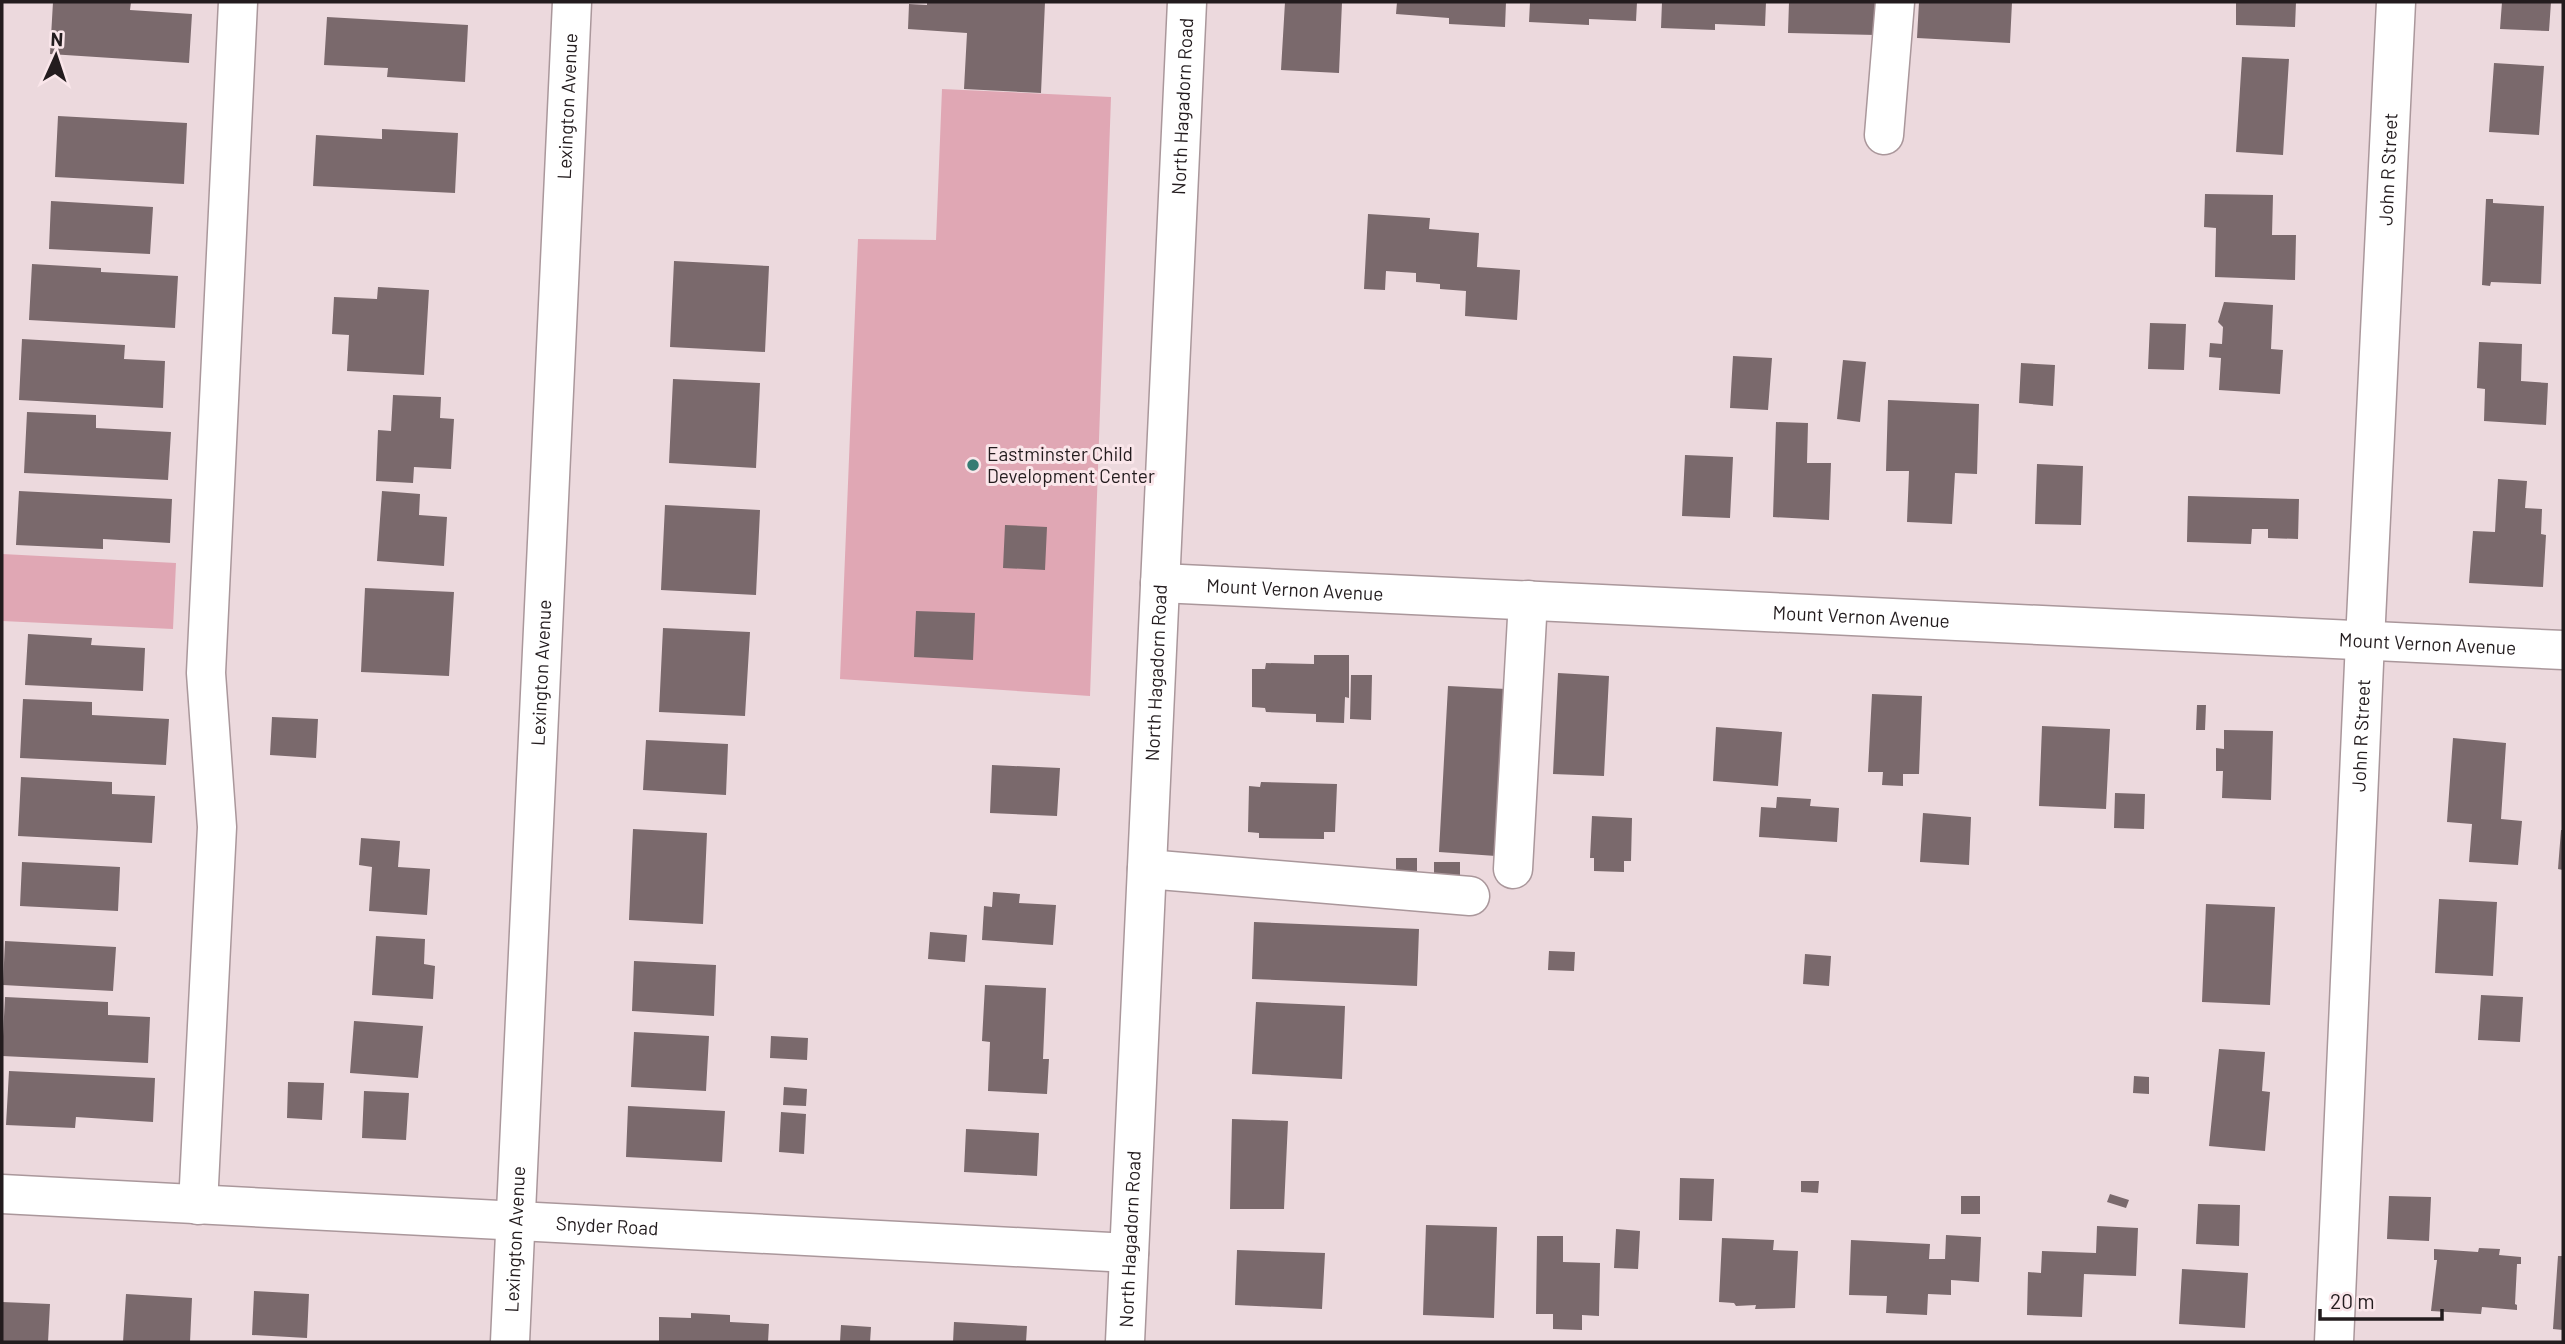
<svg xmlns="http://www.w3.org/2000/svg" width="2565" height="1344" font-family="Barlow,sans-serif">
	<rect width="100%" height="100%" fill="#ecd9dd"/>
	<path fill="#e0a7b4" d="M 942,89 L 1111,97 L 1090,696 L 840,679 L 858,239 L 936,240 Z
		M 2,554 L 176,563 L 173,629 L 2,621 Z"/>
	<path fill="#7a696c" d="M 53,2 L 131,2 L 130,10 L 192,14 L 189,63 L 50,54 Z
		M 927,2 L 1045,2 L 1041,93 L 964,89 L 967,33 L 908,29 L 909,4 L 927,5 Z
		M 1285,2 L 1342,2 L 1339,73 L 1281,70 Z
		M 1397,2 L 1506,2 L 1505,27 L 1449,24 L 1449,18 L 1396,14 Z
		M 1530,2 L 1637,2 L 1636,21 L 1589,19 L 1589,25 L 1529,22 Z
		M 1662,2 L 1766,2 L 1765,26 L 1715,24 L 1715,30 L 1661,28 Z
		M 1789,2 L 1877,2 L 1876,35 L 1788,33 Z
		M 1919,2 L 2012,2 L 2010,43 L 1917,38 Z
		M 2236,2 L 2296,2 L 2295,27 L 2236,25 Z
		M 2502,2 L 2551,2 L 2549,31 L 2500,29 Z
		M 327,17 L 468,25 L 465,82 L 387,77 L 388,68 L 324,65 Z
		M 2242,57 L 2289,59 L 2283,155 L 2236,152 Z
		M 2494,63 L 2544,66 L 2539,135 L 2489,132 Z
		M 58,116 L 187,123 L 184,184 L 55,177 Z
		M 382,129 L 458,133 L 455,193 L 313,186 L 316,135 L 382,139 Z
		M 2205,194 L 2273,195 L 2272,235 L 2296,235 L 2295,280 L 2215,277 L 2216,228 L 2204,227 Z
		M 2486,199 L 2493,199 L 2493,203 L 2544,206 L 2541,284 L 2491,282 L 2490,286 L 2482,285 Z
		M 51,201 L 153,207 L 150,254 L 49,249 Z
		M 1368,214 L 1430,218 L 1429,229 L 1479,233 L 1477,267 L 1520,270 L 1517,320 L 1465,316 L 1466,291 L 1440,289 L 1440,284 L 1416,282 L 1416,273 L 1386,271 L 1385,290 L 1364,289 Z
		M 674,261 L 769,266 L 765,352 L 670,347 Z
		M 32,264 L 101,268 L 101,272 L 178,276 L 175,328 L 29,320 Z
		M 378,287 L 429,290 L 424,375 L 347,371 L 349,335 L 332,334 L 334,297 L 377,299 Z
		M 2224,302 L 2273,305 L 2271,349 L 2283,350 L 2280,394 L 2219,390 L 2221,358 L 2209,357 L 2210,343 L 2222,344 L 2223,327 L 2218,322 Z
		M 2150,323 L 2186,324 L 2184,370 L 2148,369 Z
		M 22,339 L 125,345 L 124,359 L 165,361 L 163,408 L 19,400 Z
		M 2479,342 L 2522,344 L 2521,381 L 2548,383 L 2546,425 L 2484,421 L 2485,389 L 2477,388 Z
		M 1733,356 L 1772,358 L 1768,410 L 1730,408 Z
		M 1843,360 L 1866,362 L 1860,422 L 1837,419 Z
		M 2021,363 L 2055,365 L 2053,406 L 2019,403 Z
		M 673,379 L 760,383 L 756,468 L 669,463 Z
		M 393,395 L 441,397 L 440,418 L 454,419 L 451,469 L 414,467 L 413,483 L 376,481 L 378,430 L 391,431 Z
		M 1888,400 L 1979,404 L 1977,474 L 1955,473 L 1952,524 L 1907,522 L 1909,471 L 1886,471 Z
		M 27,412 L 96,415 L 96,428 L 171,432 L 168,480 L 24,473 Z
		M 1776,422 L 1808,423 L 1807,463 L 1831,463 L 1829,520 L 1773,517 Z
		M 1685,455 L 1733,457 L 1730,518 L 1682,516 Z
		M 2037,464 L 2083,466 L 2081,525 L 2035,524 Z
		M 2498,479 L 2527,481 L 2525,508 L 2542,509 L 2541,534 L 2546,535 L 2543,587 L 2469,583 L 2473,531 L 2495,532 Z
		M 19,491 L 172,499 L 170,543 L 103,539 L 103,549 L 16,545 Z
		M 382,491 L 420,494 L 419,515 L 447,517 L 444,566 L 377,561 Z
		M 2188,496 L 2299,499 L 2298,539 L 2268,538 L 2268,529 L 2252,529 L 2251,544 L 2187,542 Z
		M 665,505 L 760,510 L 756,595 L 661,590 Z
		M 1005,525 L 1047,527 L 1045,570 L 1003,568 Z
		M 365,588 L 454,592 L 449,676 L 361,672 Z
		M 916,611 L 975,613 L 973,660 L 914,657 Z
		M 663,628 L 750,632 L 745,716 L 659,712 Z
		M 28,634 L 92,638 L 91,645 L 145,648 L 143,691 L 25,685 Z
		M 1314,655 L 1349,655 L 1349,698 L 1345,697 L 1344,723 L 1316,722 L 1316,714 L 1266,712 L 1265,708 L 1252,707 L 1252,669 L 1265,669 L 1266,663 L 1314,664 Z
		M 1558,673 L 1609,676 L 1604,776 L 1553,774 Z
		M 1351,675 L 1372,675 L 1371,720 L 1350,719 Z
		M 1448,686 L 1506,689 L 1496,856 L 1439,852 Z
		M 1872,694 L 1922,696 L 1919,774 L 1903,774 L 1903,786 L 1882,785 L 1883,772 L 1868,772 Z
		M 23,699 L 92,702 L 92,715 L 169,719 L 166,765 L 20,758 Z
		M 2197,705 L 2206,705 L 2205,730 L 2196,730 Z
		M 272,717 L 318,719 L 316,758 L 270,755 Z
		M 2042,726 L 2110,729 L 2106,809 L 2039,806 Z
		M 1716,727 L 1782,732 L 1778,786 L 1713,781 Z
		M 2224,730 L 2273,731 L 2271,800 L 2222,798 L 2223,771 L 2216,771 L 2216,748 L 2224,749 Z
		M 2453,738 L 2506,743 L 2501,819 L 2522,821 L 2518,865 L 2469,862 L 2472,824 L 2447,822 Z
		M 646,740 L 728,744 L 726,795 L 643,790 Z
		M 992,765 L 1060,768 L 1057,816 L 990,813 Z
		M 21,777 L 112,782 L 112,794 L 155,796 L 152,843 L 18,836 Z
		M 1261,782 L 1337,784 L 1335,832 L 1324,832 L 1324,839 L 1259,838 L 1259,833 L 1248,832 L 1249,786 L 1260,787 Z
		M 2115,793 L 2145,794 L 2144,829 L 2114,828 Z
		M 1777,797 L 1811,799 L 1810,806 L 1839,808 L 1837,842 L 1759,837 L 1761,807 L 1776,808 Z
		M 1923,813 L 1971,817 L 1969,865 L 1920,862 Z
		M 1592,816 L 1632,818 L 1631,861 L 1624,861 L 1624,872 L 1594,871 L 1594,858 L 1590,858 Z
		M 633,829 L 707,833 L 703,924 L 629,920 Z
		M 2561,830 L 2563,830 L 2563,870 L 2558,869 Z
		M 361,838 L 400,841 L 398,867 L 430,869 L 427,915 L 369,911 L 372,867 L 359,865 Z
		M 1396,858 L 1417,858 L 1417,872 L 1396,872 Z
		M 22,862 L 120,867 L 118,911 L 20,906 Z
		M 1434,862 L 1460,862 L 1460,882 L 1434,882 Z
		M 993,892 L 1020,894 L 1019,903 L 1056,905 L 1053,945 L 982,940 L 984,906 L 992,907 Z
		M 2439,899 L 2497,902 L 2493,976 L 2435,973 Z
		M 2206,904 L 2275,907 L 2270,1005 L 2202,1002 Z
		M 1254,922 L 1419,929 L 1417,986 L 1252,979 Z
		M 930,932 L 967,935 L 965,962 L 928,959 Z
		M 376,936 L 425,939 L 424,964 L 435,966 L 433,999 L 372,995 Z
		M 5,941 L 116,947 L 113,991 L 3,985 Z
		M 1549,951 L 1575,952 L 1574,971 L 1548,970 Z
		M 1805,954 L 1831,956 L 1829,986 L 1803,984 Z
		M 634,961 L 716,965 L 714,1016 L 632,1011 Z
		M 985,985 L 1046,988 L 1043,1059 L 1049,1059 L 1047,1094 L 988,1091 L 990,1042 L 982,1041 Z
		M 2481,995 L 2523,997 L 2520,1042 L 2478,1040 Z
		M 5,997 L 108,1002 L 108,1015 L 150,1017 L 148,1063 L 2,1056 Z
		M 1256,1002 L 1345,1006 L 1342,1079 L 1252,1074 Z
		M 354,1021 L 423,1026 L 418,1078 L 350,1073 Z
		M 634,1032 L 709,1036 L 706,1091 L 631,1087 Z
		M 771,1036 L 808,1038 L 807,1060 L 770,1058 Z
		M 2219,1049 L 2265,1052 L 2262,1091 L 2270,1092 L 2265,1151 L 2209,1146 Z
		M 9,1071 L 155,1078 L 153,1122 L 76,1117 L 75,1128 L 6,1125 Z
		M 2134,1076 L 2149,1077 L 2149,1094 L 2133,1093 Z
		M 288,1082 L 324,1083 L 322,1120 L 287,1118 Z
		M 784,1087 L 807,1089 L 806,1106 L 783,1105 Z
		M 364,1091 L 409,1093 L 406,1140 L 362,1138 Z
		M 628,1106 L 725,1111 L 722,1162 L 626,1157 Z
		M 781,1112 L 806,1114 L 804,1154 L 779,1152 Z
		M 1232,1119 L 1288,1121 L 1284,1209 L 1230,1209 Z
		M 966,1129 L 1039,1133 L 1037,1176 L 964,1172 Z
		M 1680,1178 L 1714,1179 L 1712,1221 L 1679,1220 Z
		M 1801,1181 L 1819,1181 L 1818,1193 L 1801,1192 Z
		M 2110,1194 L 2129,1200 L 2126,1208 L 2107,1202 Z
		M 1961,1196 L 1980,1196 L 1980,1214 L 1961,1214 Z
		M 2389,1196 L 2431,1197 L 2429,1241 L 2387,1239 Z
		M 2198,1204 L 2240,1205 L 2239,1246 L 2196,1244 Z
		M 1426,1225 L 1497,1227 L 1494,1318 L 1423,1315 Z
		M 2097,1226 L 2138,1228 L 2136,1276 L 2084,1274 L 2082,1317 L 2027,1315 L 2028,1272 L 2041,1273 L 2042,1251 L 2096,1253 Z
		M 1616,1229 L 1640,1231 L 1638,1269 L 1614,1268 Z
		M 1946,1235 L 1981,1237 L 1979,1282 L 1951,1280 L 1951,1295 L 1928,1294 L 1927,1315 L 1886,1313 L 1887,1296 L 1849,1295 L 1851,1240 L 1930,1244 L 1929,1259 L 1945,1259 Z
		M 1537,1236 L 1563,1236 L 1563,1262 L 1600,1263 L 1599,1316 L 1582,1315 L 1582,1330 L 1553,1329 L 1553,1314 L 1536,1314 Z
		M 1722,1238 L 1774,1240 L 1773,1250 L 1798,1251 L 1795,1308 L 1755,1309 L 1756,1305 L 1736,1306 L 1734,1303 L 1719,1302 Z
		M 2479,1248 L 2500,1249 L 2499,1255 L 2521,1257 L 2521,1264 L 2517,1264 L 2515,1304 L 2517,1305 L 2517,1310 L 2482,1307 L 2481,1314 L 2431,1311 L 2437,1260 L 2434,1260 L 2434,1249 L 2478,1252 Z
		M 1237,1250 L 1325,1253 L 1322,1309 L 1235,1305 Z
		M 2558,1256 L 2563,1256 L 2563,1330 L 2553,1329 Z
		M 2182,1269 L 2248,1273 L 2245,1328 L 2179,1324 Z
		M 254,1291 L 309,1294 L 307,1338 L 252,1335 Z
		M 126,1294 L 192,1298 L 190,1342 L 123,1342 Z
		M 2,1302 L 50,1304 L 48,1342 L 2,1342 Z
		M 691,1313 L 730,1315 L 730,1322 L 769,1324 L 768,1342 L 659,1342 L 659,1317 L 691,1318 Z
		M 954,1322 L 1027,1326 L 1026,1342 L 953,1342 Z
		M 841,1325 L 871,1327 L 870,1342 L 840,1342 Z"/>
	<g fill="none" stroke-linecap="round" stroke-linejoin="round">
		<g stroke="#aa979b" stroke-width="41">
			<g id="minor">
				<path d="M 1884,135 L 1895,2"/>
				<path id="s1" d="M 1160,583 L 2563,650"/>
				<path d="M 1147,869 L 1470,896"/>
				<path d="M 1513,869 L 1528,600"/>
				<path id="s2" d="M 2,1194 L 1129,1253"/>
				<path d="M 198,1205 L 217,827 L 206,673 L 238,2"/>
				<path id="s3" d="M 510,1342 L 572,2"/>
				<path id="s4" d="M 1125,1342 L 1187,2"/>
				<path id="s5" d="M 2334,1342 L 2365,641 L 2396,2"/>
			</g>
		</g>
		<use href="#minor" stroke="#fff" stroke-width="38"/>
	</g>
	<circle fill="#367c73" stroke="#fae6ea" stroke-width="2.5" cx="973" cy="465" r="7"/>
	<g text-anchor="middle" stroke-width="6" stroke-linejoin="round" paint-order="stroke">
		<g font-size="19" fill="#231c1e" stroke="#fae6ea">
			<text dy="7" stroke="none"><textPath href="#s3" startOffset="1237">Lexington Avenue</textPath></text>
			<text dy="7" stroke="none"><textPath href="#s4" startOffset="1237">North Hagadorn Road</textPath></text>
			<text dy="7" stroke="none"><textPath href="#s5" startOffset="1174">John R Street</textPath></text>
			<text dy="7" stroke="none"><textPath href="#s1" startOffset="135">Mount Vernon Avenue</textPath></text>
			<text dy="7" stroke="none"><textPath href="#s1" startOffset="702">Mount Vernon Avenue</textPath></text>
			<text dy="7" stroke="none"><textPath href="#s1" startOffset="1269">Mount Vernon Avenue</textPath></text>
			<text dy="7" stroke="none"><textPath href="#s3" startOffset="670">Lexington Avenue</textPath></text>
			<text dy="7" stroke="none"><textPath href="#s4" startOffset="670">North Hagadorn Road</textPath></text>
			<text dy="7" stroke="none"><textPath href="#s5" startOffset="607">John R Street</textPath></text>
			<text dy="7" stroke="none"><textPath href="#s2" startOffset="606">Snyder Road</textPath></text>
			<text dy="7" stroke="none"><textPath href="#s3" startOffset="103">Lexington Avenue</textPath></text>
			<text dy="7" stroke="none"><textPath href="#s4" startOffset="103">North Hagadorn Road</textPath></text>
		</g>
		<g font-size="19" fill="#231c1e" stroke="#fae6ea" text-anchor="start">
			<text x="987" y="461">Eastminster Child<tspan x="987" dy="22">Development Center</tspan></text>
		</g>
	</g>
	<rect width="2565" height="1344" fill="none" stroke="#231c1e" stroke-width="7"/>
	<g transform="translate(56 56) rotate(3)" stroke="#fae6ea" stroke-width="5" paint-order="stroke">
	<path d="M0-5L12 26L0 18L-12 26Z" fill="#231c1e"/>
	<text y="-10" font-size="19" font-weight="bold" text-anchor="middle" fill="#231c1e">N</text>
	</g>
	<path d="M2320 1309v10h122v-10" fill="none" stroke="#231c1e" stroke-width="3.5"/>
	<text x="2330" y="1309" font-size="21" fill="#231c1e" stroke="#fae6ea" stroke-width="5" paint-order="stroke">20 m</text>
</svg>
